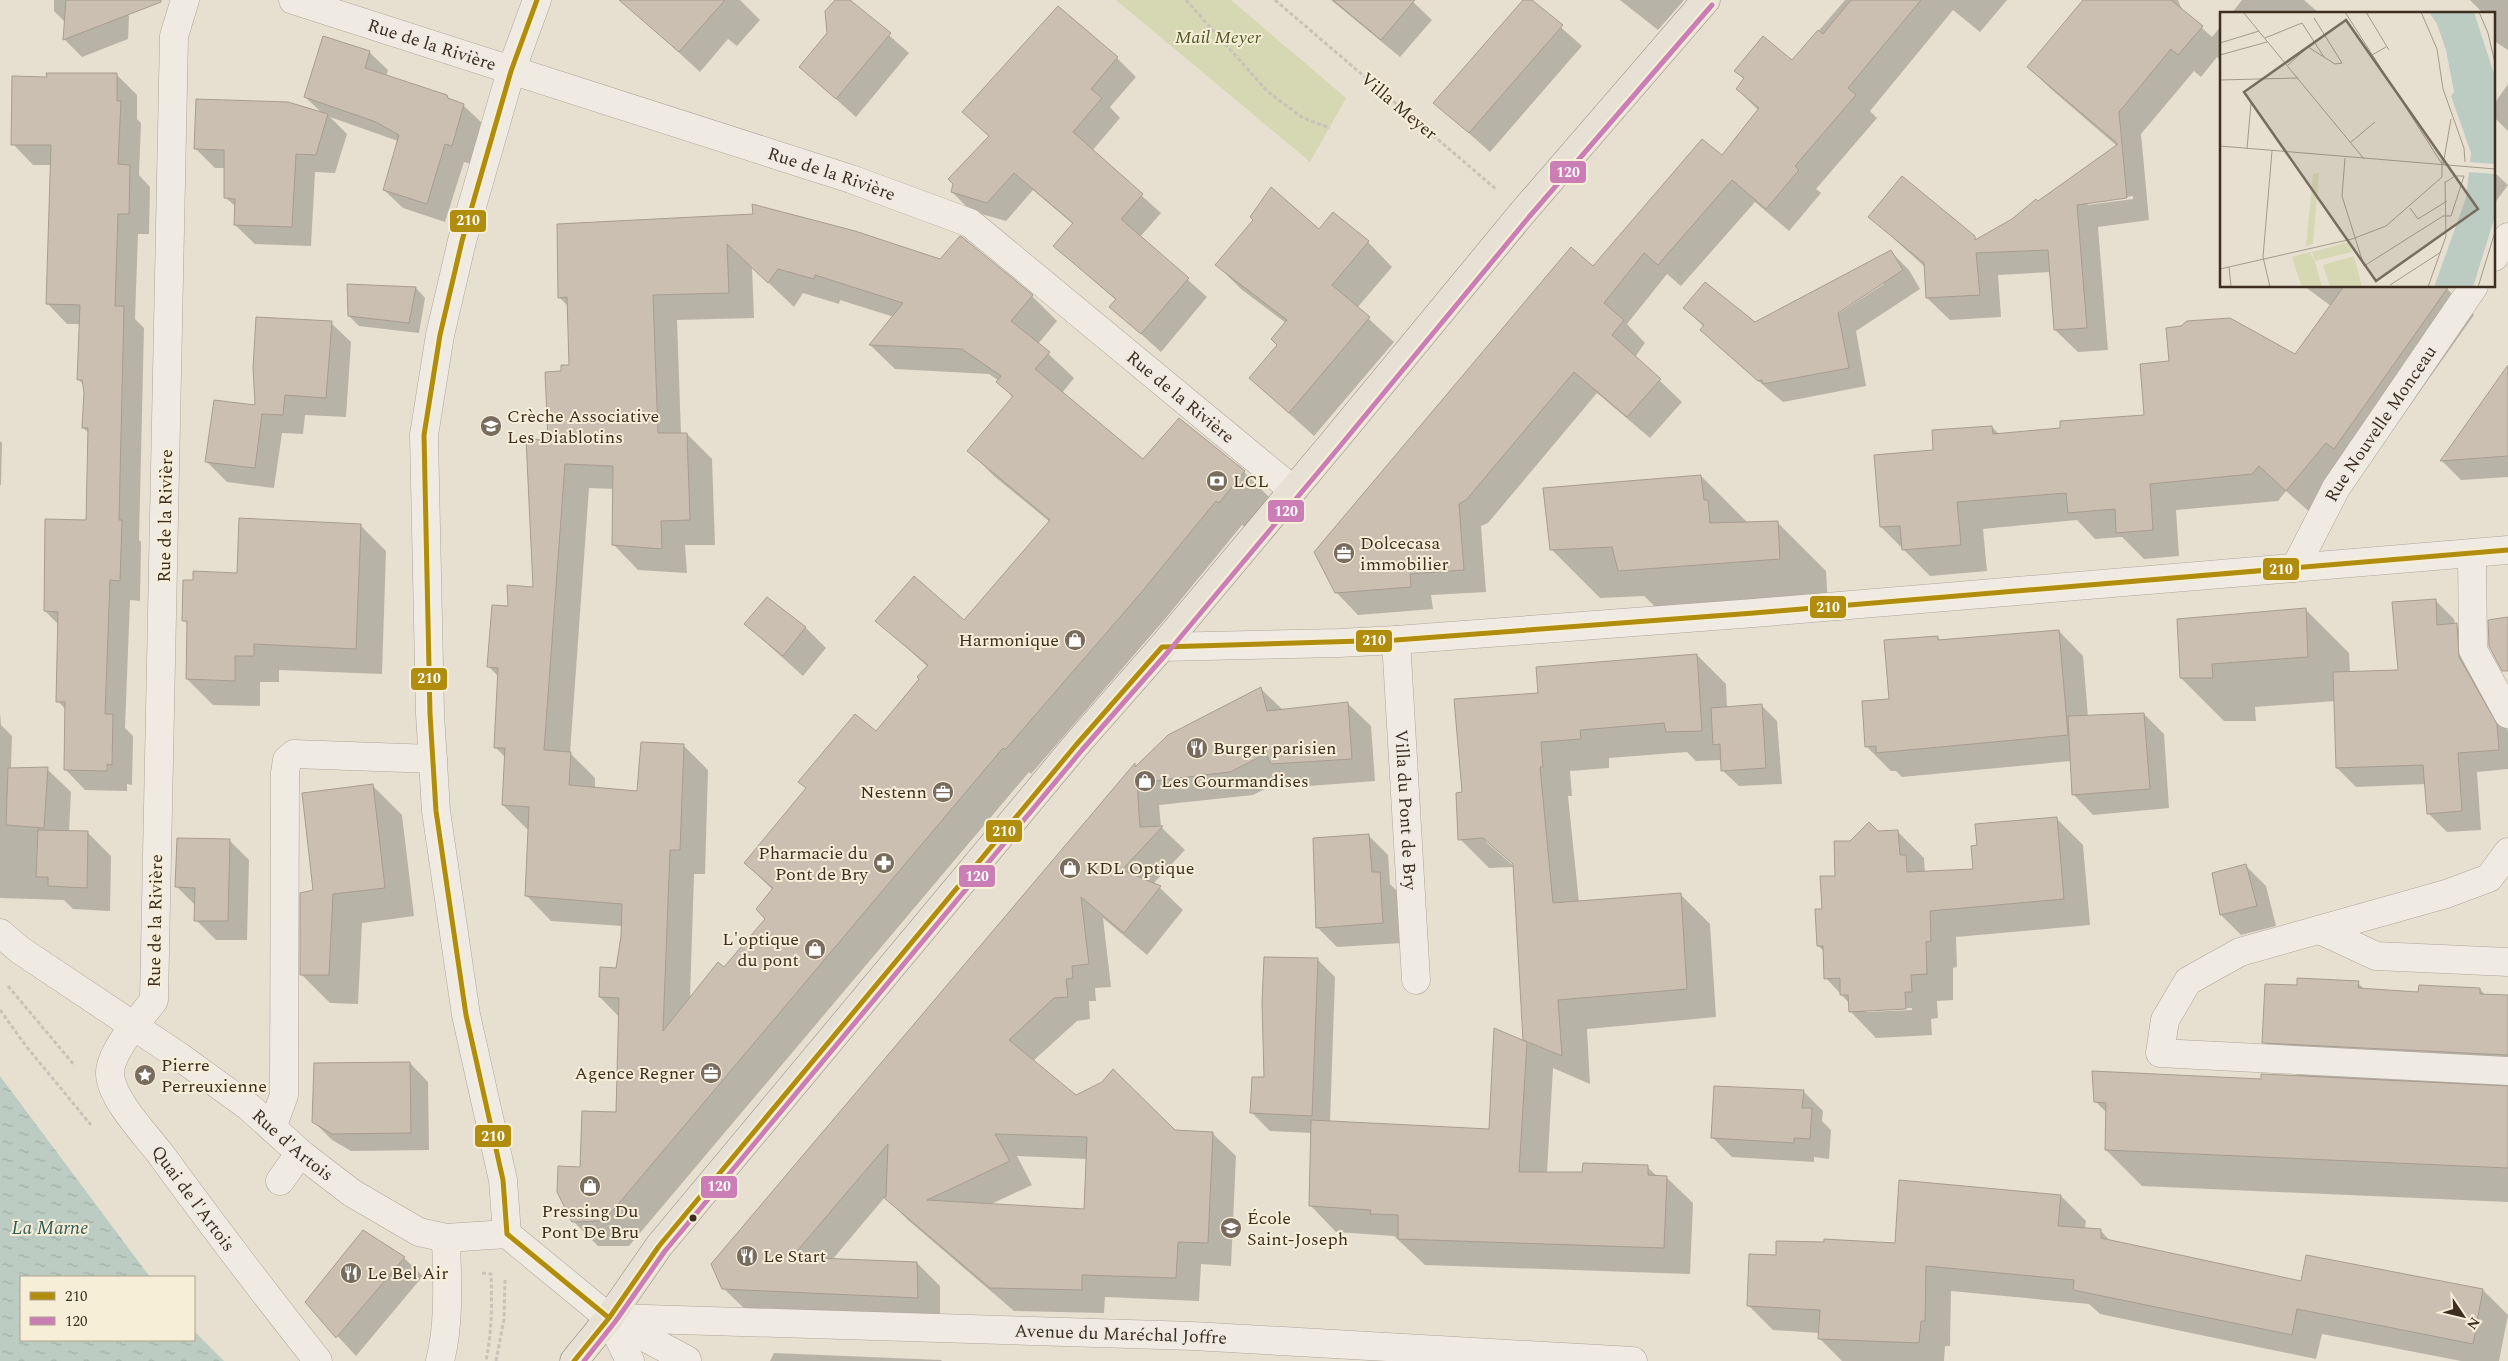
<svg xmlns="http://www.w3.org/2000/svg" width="2508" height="1361" font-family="Spectral,serif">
	<defs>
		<pattern id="water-ripples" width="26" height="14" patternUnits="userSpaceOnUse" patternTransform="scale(1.25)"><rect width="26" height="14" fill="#bcccc2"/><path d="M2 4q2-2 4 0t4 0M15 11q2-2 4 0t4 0" fill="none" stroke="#a2b0a6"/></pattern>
	</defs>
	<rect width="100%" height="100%" fill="#e7e0d1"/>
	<path fill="#d6d7b3" d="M 1116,0 L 1231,0 L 1346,98 L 1310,162 Z"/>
	<path fill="url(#water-ripples)" d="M 0,1076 L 150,1277 L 21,1277 L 21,1340 L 194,1340 L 194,1331 L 224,1361 L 0,1361 Z"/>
	<path fill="#0003" fill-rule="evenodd" d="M 54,0 L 119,0 L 119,6 L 129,16 L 128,39 L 82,57 L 65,40 L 66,23 L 54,11 Z
		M 648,0 L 740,0 L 760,20 L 737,46 L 728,39 L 700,72 L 636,13 Z
		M 837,0 L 849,0 L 909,53 L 856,117 L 800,67 L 828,34 Z
		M 1331,0 L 1411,0 L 1432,20 L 1400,57 Z
		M 1524,0 L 1530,0 L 1582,46 L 1490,152 L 1435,103 Z
		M 1620,0 L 1684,0 L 1658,30 Z
		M 1845,0 L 2007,0 L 1980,32 L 1953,10 L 1870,111 L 1877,118 L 1816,189 L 1821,193 L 1789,231 L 1755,202 L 1681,286 L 1667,274 L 1627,324 L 1645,343 L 1635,357 L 1682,402 L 1650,438 L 1597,393 L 1488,523 L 1481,526 L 1486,592 L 1431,595 L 1433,609 L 1358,615 L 1336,592 L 1593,267 L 1722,157 L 1759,111 L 1737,89 L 1745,80 L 1736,71 L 1792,62 Z
		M 2085,0 L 2178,0 L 2182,10 L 2212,37 L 2222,25 L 2222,62 L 2217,57 L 2201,77 L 2194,71 L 2141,134 L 2149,220 L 2098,227 L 2108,350 L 2078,352 L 2055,330 L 2051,272 L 1998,275 L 2001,317 L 1950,320 L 1927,298 L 1925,267 L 1870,217 L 1974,237 L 1977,240 L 2012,220 L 2117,146 L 2051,89 L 2028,67 ZM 2133,196 L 2133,199 L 2087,205 L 2090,202 Z
		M 2242,0 L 2304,0 L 2320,14 L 2231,14 Z
		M 2470,0 L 2508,0 L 2508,50 L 2494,41 L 2494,14 L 2479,14 L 2481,11 Z
		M 369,52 L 388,70 L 386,76 L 446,96 L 451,100 L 463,105 L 482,123 L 471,164 L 464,162 L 445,222 L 403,208 L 384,190 L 398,141 L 330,117 L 347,134 L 335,173 L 315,172 L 311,246 L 255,244 L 235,225 L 236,207 L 225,197 L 225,168 L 215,168 L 195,148 L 322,113 L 305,97 Z
		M 1117,58 L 1136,77 L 1110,107 L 1120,118 L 1092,151 L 1161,213 L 1140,237 L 1207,297 L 1161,352 L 1111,307 L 1116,300 L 1054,246 L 1073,224 L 1033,190 L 1006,221 L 971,211 L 952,192 L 990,137 L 963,112 Z
		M 117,75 L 137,95 L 137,119 L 141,123 L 139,175 L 150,187 L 149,234 L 138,234 L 135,319 L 144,328 L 139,540 L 141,542 L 140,601 L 130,600 L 125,728 L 133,736 L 132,785 L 127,784 L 127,791 L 85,790 L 65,769 L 66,710 L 58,701 L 59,625 L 45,611 L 87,521 L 89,433 L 83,428 L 84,385 L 78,379 L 81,324 L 67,324 L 47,303 L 51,165 L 33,165 L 13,144 L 48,78 Z
		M 2508,84 L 2508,131 L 2494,117 L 2494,104 Z
		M 2494,172 L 2508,185 L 2494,204 Z
		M 1255,220 L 1320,230 L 1368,242 L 1392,267 L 1357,308 L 1394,342 L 1314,436 L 1250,378 L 1278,345 L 1286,323 L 1241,289 L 1217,265 Z
		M 558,225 L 941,261 L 960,238 L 1032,296 L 1057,321 L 1038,344 L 1074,378 L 1062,393 L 1143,461 L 1244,472 L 1269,497 L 1245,527 L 1242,525 L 1165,619 L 1031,774 L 1029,772 L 629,1246 L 598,1246 L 573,1221 L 581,1168 L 617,1114 L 619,1017 L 600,997 L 618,969 L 622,926 L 551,921 L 526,895 L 528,830 L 503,805 L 506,758 L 495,747 L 499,677 L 489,667 L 509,607 L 534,588 L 550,442 L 562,373 L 570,366 L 568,306 L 559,297 ZM 752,267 L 794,307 L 803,293 L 839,304 L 840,300 L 894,317 L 870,345 L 895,369 L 989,374 L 999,381 L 1013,398 L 969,451 L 994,476 L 1050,522 L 964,622 L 877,621 L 928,667 L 921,679 L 876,733 L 799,782 L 807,789 L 745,863 L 773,890 L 767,919 L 725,969 L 690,999 L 694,874 L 705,874 L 708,770 L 683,745 L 638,793 L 595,789 L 595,778 L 570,753 L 589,488 L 614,489 L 613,544 L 638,570 L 687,573 L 685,545 L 715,545 L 712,459 L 687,434 L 681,434 L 677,320 L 754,318 Z
		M 1891,252 L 1909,270 L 1920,289 L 1856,331 L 1866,386 L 1783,402 L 1720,348 L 1701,330 L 1704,327 L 1685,308 L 1755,324 ZM 1883,282 L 1884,284 L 1833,317 L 1832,315 Z
		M 2304,286 L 2444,286 L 2474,315 L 2361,475 L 2314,516 L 2286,491 L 2278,501 L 2176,510 L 2179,556 L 2144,559 L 2122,537 L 2095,539 L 2077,520 L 1983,529 L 1987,571 L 1930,576 L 1881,527 L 1935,452 L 1992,427 L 2000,435 L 2062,429 L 2146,416 L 2295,356 L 2331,306 Z
		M 416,288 L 425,298 L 419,333 L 359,326 L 349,316 Z
		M 331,323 L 351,342 L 346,417 L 305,415 L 303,434 L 282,433 L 274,488 L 227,482 L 207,462 Z
		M 2508,367 L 2508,477 L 2461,480 L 2442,461 Z
		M 0,441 L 2,443 L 1,485 L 0,485 Z
		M 1701,476 L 1748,523 L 1777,522 L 1826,571 L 1828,607 L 1668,619 L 1644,596 L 1600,598 L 1552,550 Z
		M 360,525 L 386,551 L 382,674 L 279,670 L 279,682 L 260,682 L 260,706 L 213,705 L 187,679 L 188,625 L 184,620 L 194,581 L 239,574 Z
		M 767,599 L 806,628 L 826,648 L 803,676 L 745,624 Z
		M 2435,600 L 2454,619 L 2455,625 L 2476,643 L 2478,677 L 2508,731 L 2508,769 L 2477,772 L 2481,830 L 2447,832 L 2428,813 L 2426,784 L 2356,787 L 2337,768 L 2335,701 L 2255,707 L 2256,721 L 2224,721 L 2181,678 L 2306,610 L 2349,653 L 2350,672 L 2399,671 Z
		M 2059,631 L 2083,656 L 2088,717 L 2144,714 L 2164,734 L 2169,808 L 2093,815 L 2073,794 L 2071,761 L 1902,777 L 1896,771 L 1891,771 L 1867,747 L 1890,700 L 1937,637 L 1941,641 Z
		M 1697,655 L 1726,684 L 1727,708 L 1761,705 L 1777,721 L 1782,784 L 1739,786 L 1722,770 L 1722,760 L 1696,761 L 1687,752 L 1609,758 L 1609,768 L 1570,771 L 1572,796 L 1568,796 L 1579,903 L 1681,895 L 1710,924 L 1716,1017 L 1587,1029 L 1590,1084 L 1553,1068 L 1547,1173 L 1583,1173 L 1647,1167 L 1657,1176 L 1666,1177 L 1693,1203 L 1690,1274 L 1425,1265 L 1394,1236 L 1336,1232 L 1310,1205 L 1312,1133 L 1270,1131 L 1252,1113 L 1317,959 L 1335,977 L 1330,1122 L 1490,1130 L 1495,1030 L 1529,1044 L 1525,1040 L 1513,867 L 1489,868 L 1460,839 L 1463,794 L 1539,694 ZM 1486,839 L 1518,868 L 1517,869 L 1486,842 Z
		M 1261,689 L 1283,710 L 1347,703 L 1371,726 L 1375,781 L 1296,787 L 1287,778 L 1253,795 L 1159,805 L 1161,827 L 1185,850 L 1153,884 L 1160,888 L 1183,910 L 1147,955 L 1103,918 L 1111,987 L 1095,988 L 1096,1001 L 1089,1001 L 1090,1019 L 1077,1021 L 1033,1061 L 1076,1096 L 1175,1131 L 1212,1133 L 1236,1156 L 1231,1266 L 1201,1264 L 1199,1301 L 1105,1297 L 1104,1313 L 1014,1311 L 908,1220 L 885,1197 L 832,1260 L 917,1263 L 940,1286 L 940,1320 L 747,1311 L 723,1288 L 712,1264 L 1135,765 L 1137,767 ZM 1017,1156 L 1087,1159 L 1085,1210 L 989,1205 L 1032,1185 Z
		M 0,712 L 1,725 L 12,736 L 11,769 L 47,769 L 71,792 L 69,832 L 88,833 L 111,856 L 110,911 L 73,909 L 64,900 L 0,898 Z
		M 373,786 L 402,815 L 414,916 L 362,923 L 358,1004 L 330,1003 L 301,974 L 314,891 Z
		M 2056,818 L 2083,845 L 2090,925 L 1956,937 L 1957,967 L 1953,968 L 1953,1000 L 1937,1001 L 1938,1018 L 1931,1019 L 1932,1035 L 1876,1038 L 1850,1011 L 1849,1003 L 1826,978 L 1825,952 L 1818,946 L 1823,910 L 1850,842 L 1878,832 L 1897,831 L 1924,858 L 1925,873 L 1974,871 ZM 1912,1008 L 1912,1010 L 1866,1012 L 1866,1010 Z
		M 1368,835 L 1388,855 L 1390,884 L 1399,893 L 1403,943 L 1337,947 L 1317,927 Z
		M 229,840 L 249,860 L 247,940 L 216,940 L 196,920 L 196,906 L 177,887 Z
		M 2246,866 L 2266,886 L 2276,926 L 2241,935 L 2221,915 Z
		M 2358,983 L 2365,990 L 2419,993 L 2480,989 L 2486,996 L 2508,997 L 2508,1202 L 2142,1186 L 2106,1150 L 2107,1113 L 2096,1102 L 2299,1077 L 2264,1042 L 2298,986 Z
		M 410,1063 L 428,1082 L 429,1150 L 351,1151 L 332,1140 L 313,1121 Z
		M 1803,1091 L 1823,1111 L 1822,1121 L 1831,1130 L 1829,1159 L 1814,1157 L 1814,1162 L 1732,1157 L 1712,1137 Z
		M 2061,1196 L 2086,1221 L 2085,1229 L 2100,1230 L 2111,1242 L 2302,1282 L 2483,1290 L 2508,1315 L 2499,1361 L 2461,1361 L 2322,1334 L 2316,1359 L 2100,1314 L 2089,1304 L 1951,1291 L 1950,1346 L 1945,1346 L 1944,1361 L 1842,1361 L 1819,1338 L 1820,1333 L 1773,1330 L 1748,1305 L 1777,1257 L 1896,1244 Z
		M 404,1258 L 423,1276 L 356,1356 L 306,1302 Z
		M 774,1353 L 941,1360 L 942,1361 L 770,1361 Z"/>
	<path fill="#cbbfb2" stroke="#a89c90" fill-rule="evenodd" d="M 66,0 L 161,0 L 161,2 L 63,40 Z
		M 619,0 L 725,0 L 679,52 Z
		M 835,0 L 850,0 L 891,33 L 836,99 L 799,67 L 827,33 L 825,11 Z
		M 1333,0 L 1415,0 L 1381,40 Z
		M 1523,0 L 1532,0 L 1563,25 L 1469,133 L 1433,103 Z
		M 1851,0 L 1921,0 L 1848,88 L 1856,95 L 1795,166 L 1799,170 L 1766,209 L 1732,180 L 1658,265 L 1644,253 L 1604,303 L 1624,320 L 1612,335 L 1661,379 L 1627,417 L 1574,372 L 1466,500 L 1459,504 L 1464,570 L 1410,574 L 1411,587 L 1335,593 L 1314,552 L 1571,247 L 1593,266 L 1702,139 L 1722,155 L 1759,108 L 1736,89 L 1744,78 L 1734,71 L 1763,36 L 1792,60 L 1818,30 L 1823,34 Z
		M 2083,0 L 2171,0 L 2203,26 L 2178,55 L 2171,49 L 2119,112 L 2127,198 L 2077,205 L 2087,328 L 2054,330 L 2048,250 L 1976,253 L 1980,295 L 1926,298 L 1924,263 L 1868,217 L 1902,176 L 1975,236 L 1975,240 L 2012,219 L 2036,199 L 2038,201 L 2118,144 L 2027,67 Z
		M 1058,6 L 1118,57 L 1091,89 L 1102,98 L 1073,132 L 1143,194 L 1121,219 L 1189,278 L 1141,334 L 1109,307 L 1116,299 L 1053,246 L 1073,223 L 1014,173 L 987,203 L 951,192 L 953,184 L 948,179 L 989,136 L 962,112 Z
		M 323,36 L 370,51 L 365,68 L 447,95 L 448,98 L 464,104 L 452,146 L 445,144 L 427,204 L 383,190 L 399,135 L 376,122 L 304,97 Z
		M 46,73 L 117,73 L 117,101 L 121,101 L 118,164 L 130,165 L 129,214 L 118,214 L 115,306 L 124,306 L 119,520 L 122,520 L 120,581 L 110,580 L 105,714 L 113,714 L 112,765 L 107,764 L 107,771 L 64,770 L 65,702 L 56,702 L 58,612 L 44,611 L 45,519 L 86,520 L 88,428 L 82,428 L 84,392 L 82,380 L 77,380 L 80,305 L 46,304 L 51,145 L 11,145 L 12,76 L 47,77 Z
		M 196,99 L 288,102 L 328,114 L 316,155 L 296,154 L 292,227 L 234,225 L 235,199 L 224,198 L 224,150 L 194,149 Z
		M 1271,187 L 1319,229 L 1333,212 L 1369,241 L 1332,285 L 1370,317 L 1289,413 L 1249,378 L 1277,345 L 1271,339 L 1287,320 L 1215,265 L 1253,220 L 1250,217 Z
		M 752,204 L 855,231 L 940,259 L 960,236 L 962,237 L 1033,295 L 1011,321 L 1050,352 L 1035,369 L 1143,459 L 1179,418 L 1245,471 L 1219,503 L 1216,501 L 1140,594 L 1005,750 L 1003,748 L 604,1221 L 572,1222 L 557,1192 L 558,1166 L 580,1167 L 582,1111 L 616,1112 L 619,998 L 599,997 L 600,967 L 616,968 L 621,936 L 622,904 L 525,896 L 529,807 L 502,805 L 505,748 L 494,748 L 498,668 L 487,667 L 492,605 L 508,606 L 507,585 L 533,587 L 526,438 L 548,441 L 545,372 L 561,371 L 561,365 L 569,365 L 567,297 L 558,298 L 557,224 L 753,214 ZM 727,244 L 768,283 L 778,269 L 814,279 L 815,275 L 903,303 L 869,345 L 962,349 L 1001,376 L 996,382 L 1013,396 L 967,451 L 1050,520 L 964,620 L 914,576 L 875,621 L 928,665 L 917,677 L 919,679 L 876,731 L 855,714 L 798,782 L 806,788 L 744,863 L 773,888 L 756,909 L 765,919 L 724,967 L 718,962 L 663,1031 L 670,850 L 680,850 L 684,744 L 641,742 L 637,791 L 569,785 L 571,752 L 544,750 L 565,464 L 613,466 L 612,545 L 662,549 L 661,521 L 690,520 L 687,433 L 658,433 L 653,295 L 729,293 Z
		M 1891,250 L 1903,270 L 1838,313 L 1849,368 L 1763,384 L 1762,380 L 1758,381 L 1700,330 L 1704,325 L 1683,308 L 1705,282 L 1755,322 Z
		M 347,284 L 416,287 L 409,323 L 348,316 Z
		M 2344,286 L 2449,286 L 2334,449 L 2326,443 L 2286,491 L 2259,466 L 2252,474 L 2150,484 L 2153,530 L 2116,533 L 2115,509 L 2068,513 L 2066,493 L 1957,502 L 1961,545 L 1902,550 L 1900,526 L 1880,527 L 1874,455 L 1933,450 L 1932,430 L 1992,426 L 1993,434 L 2060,428 L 2060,421 L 2144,415 L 2140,364 L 2169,361 L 2166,328 L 2181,326 L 2187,321 L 2230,318 L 2295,354 Z
		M 256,317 L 332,321 L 326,398 L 285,395 L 283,415 L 262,414 L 255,468 L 205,462 L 214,400 L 255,405 L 253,368 Z
		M 2508,365 L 2508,456 L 2440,461 Z
		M 1701,475 L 1704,500 L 1708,500 L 1710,523 L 1778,521 L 1780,559 L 1618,571 L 1612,547 L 1550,550 L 1543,488 Z
		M 239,518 L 361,524 L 356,649 L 254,644 L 254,656 L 235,656 L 235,681 L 186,679 L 187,621 L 182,621 L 183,580 L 193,580 L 193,571 L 237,573 Z
		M 767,597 L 806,627 L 783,656 L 744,624 Z
		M 2436,599 L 2437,625 L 2457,623 L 2459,657 L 2497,724 L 2499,750 L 2458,753 L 2462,811 L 2427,814 L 2423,765 L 2336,768 L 2333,672 L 2398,670 L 2392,602 Z
		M 2306,608 L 2308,657 L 2212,664 L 2213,678 L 2180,678 L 2177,619 Z
		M 2508,617 L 2508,671 L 2502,671 L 2489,646 L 2488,620 Z
		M 2059,630 L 2068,735 L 1876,753 L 1876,746 L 1865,747 L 1862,701 L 1889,699 L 1884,640 L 1938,636 L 1938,640 Z
		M 1697,654 L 1702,731 L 1666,732 L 1664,723 L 1580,730 L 1581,739 L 1541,742 L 1543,767 L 1540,767 L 1553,903 L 1681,893 L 1687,989 L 1558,1000 L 1562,1056 L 1523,1040 L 1513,864 L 1483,838 L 1458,840 L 1456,793 L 1462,792 L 1454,699 L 1538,693 L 1536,667 Z
		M 1261,687 L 1267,711 L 1348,702 L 1352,759 L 1271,764 L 1266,754 L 1230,772 L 1137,783 L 1140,827 L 1163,826 L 1122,870 L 1161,886 L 1124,933 L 1081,897 L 1089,964 L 1072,966 L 1073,978 L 1066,979 L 1068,997 L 1054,998 L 1009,1040 L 1076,1095 L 1102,1082 L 1113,1069 L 1175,1130 L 1213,1132 L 1208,1243 L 1178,1242 L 1176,1278 L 1082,1275 L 1082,1290 L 990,1288 L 883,1197 L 886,1197 L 888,1144 L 792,1257 L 917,1262 L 918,1298 L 722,1289 L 711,1264 L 1135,763 L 1135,767 L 1168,735 ZM 995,1134 L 1087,1137 L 1084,1209 L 927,1200 L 1010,1161 Z
		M 1762,704 L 1766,768 L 1721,771 L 1720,744 L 1713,745 L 1711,708 Z
		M 2144,713 L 2150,789 L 2072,795 L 2068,716 Z
		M 48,767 L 44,828 L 6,825 L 8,768 Z
		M 373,784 L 385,888 L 333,894 L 329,975 L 300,975 L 300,893 L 313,890 L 302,793 Z
		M 2057,817 L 2064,899 L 1930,911 L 1931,941 L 1926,942 L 1927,974 L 1911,975 L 1912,992 L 1905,992 L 1906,1009 L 1849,1012 L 1848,995 L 1840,995 L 1840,978 L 1824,979 L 1823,946 L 1817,946 L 1815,909 L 1822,909 L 1820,876 L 1835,876 L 1834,841 L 1850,841 L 1869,822 L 1878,831 L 1898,830 L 1900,855 L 1906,855 L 1907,872 L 1973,869 L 1971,846 L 1977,845 L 1975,824 Z
		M 38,830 L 88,831 L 87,888 L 48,886 L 48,877 L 36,877 Z
		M 1369,834 L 1372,872 L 1380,872 L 1383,923 L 1316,928 L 1313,838 Z
		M 177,838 L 230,839 L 228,921 L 194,921 L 195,888 L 175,887 Z
		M 2246,864 L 2257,906 L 2220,915 L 2212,873 Z
		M 1264,957 L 1318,958 L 1312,1116 L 1250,1113 L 1252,1077 L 1264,1077 L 1262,1003 Z
		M 2297,978 L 2359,981 L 2358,988 L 2418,992 L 2419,985 L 2480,988 L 2480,994 L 2508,995 L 2508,1055 L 2262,1043 L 2265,984 L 2297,985 Z
		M 1494,1028 L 1527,1042 L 1519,1172 L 1582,1172 L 1583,1163 L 1648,1165 L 1648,1175 L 1667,1176 L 1664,1248 L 1398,1239 L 1398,1215 L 1370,1214 L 1371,1210 L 1309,1206 L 1311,1120 L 1489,1129 Z
		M 410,1062 L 411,1133 L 332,1134 L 312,1122 L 314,1063 Z
		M 2092,1071 L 2261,1079 L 2261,1074 L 2508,1086 L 2508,1168 L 2105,1150 L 2106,1103 L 2094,1102 Z
		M 1714,1086 L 1804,1090 L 1802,1108 L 1812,1108 L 1810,1139 L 1794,1138 L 1794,1143 L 1711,1138 Z
		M 1899,1180 L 2061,1195 L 2058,1226 L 2101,1229 L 2101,1238 L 2301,1281 L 2306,1255 L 2483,1289 L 2473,1344 L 2297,1309 L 2292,1335 L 2073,1290 L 2074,1280 L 1926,1266 L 1925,1321 L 1921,1321 L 1919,1343 L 1818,1339 L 1820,1310 L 1747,1306 L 1749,1254 L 1776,1255 L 1776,1241 L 1824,1242 L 1824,1239 L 1895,1243 Z
		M 363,1230 L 405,1257 L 336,1338 L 305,1302 Z"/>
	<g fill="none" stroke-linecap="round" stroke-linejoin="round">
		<g stroke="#ada599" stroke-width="29">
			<g id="minor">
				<path id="s1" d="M 185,0 L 174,36 L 154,1000 C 141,1018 109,1052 110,1074 C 111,1099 147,1136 162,1156 C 213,1226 265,1294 318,1361"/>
				<path id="s2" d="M 293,0 L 851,179 L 970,223 L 1293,490"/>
				<path d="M 537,0 L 511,71 L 462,241 L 440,335 L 424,435 L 430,714 L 436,811 L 466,1015 L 503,1180 L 507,1234 L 609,1318 L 687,1360"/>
				<path d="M 2494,257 L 2508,237"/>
				<path d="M 2472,554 L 2473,650 L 2508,714"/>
				<path id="s3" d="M 2295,568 L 2336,488 L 2474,286"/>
				<path id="s4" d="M 1396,640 L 1416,980"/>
				<path d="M 1162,647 L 1339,643 L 1396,640 L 1754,613 L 2508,550"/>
				<path d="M 2508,852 L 2489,878 L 2446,894 L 2240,952 L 2188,981 L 2165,1020 L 2160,1053 L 2508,1071"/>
				<path d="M 2320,930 L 2376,956 L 2508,962"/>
				<path id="s5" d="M 0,933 L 20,950 L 180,1057 L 249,1107 L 300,1153 L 352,1193 L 419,1232 L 446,1238 L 507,1234"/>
				<path d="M 272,1128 L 284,1095 L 285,773 L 287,760 L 294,754 L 433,759"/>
				<path d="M 280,1181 L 300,1153"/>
				<path d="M 609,1318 L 630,1361"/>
				<path id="s6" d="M 615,1318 L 1193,1336 L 1633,1361"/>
				<path d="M 440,1361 C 450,1322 447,1279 446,1238"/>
			</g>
		</g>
		<g stroke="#928b80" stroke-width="29">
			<path id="major" d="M 574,1361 L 609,1318 L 659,1246 L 1076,745 L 1162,647 L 1330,446 L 1523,212 L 1706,0"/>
		</g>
		<path stroke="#c8c2b9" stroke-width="3" stroke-dasharray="4 2.5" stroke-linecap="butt" d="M 1186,0 L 1267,91 L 1303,118 L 1330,128
			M 1275,0 L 1497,190
			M 8,986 L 75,1066
			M 0,1010 L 26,1046 L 91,1125
			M 482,1273 L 491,1274 C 492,1304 492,1331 486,1361
			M 496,1361 L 504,1319 L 505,1280"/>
		<use href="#minor" stroke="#efebe3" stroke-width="28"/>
		<use href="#major" stroke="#e6e1d4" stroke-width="28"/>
		<g stroke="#f7eed8" stroke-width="9">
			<path id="bus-1" d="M 537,0 L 511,71 L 462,241 L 440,335 L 424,435 L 430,714 L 436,811 L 466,1015 L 503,1180 L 507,1234 L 609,1318
				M 574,1361 L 609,1318 L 659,1246 L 1076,745 L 1162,647 L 1396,640 L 1754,613 L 2508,550"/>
		</g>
		<g stroke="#f7eed8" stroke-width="9">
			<path id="bus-2" d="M 584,1361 L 615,1322 L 665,1251 L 1082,750 L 1168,652 L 1336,451 L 1529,217 L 1712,5"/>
		</g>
		<use href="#bus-1" stroke="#b18d0e" stroke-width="5"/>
		<use href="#bus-2" stroke="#cb7eb6" stroke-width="5"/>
	</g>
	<defs>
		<g id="school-disc" transform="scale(1.125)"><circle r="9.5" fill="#786c5e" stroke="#f7eed8"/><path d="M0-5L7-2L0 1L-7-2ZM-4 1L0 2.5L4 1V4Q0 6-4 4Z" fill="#fff"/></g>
		<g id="bank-disc" transform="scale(1.125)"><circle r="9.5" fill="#786c5e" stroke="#f7eed8"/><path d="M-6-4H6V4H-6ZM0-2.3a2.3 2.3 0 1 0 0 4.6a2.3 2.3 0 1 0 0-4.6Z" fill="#fff"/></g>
		<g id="office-disc" transform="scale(1.125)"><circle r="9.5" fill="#786c5e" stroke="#f7eed8"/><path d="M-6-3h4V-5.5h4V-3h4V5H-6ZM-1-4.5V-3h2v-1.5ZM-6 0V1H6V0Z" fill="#fff"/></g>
		<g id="shop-disc" transform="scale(1.125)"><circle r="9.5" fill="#786c5e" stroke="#f7eed8"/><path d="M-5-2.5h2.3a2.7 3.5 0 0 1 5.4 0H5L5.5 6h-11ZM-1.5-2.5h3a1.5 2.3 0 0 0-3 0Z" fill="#fff"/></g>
		<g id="restaurant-disc" transform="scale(1.125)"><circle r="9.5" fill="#786c5e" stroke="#f7eed8"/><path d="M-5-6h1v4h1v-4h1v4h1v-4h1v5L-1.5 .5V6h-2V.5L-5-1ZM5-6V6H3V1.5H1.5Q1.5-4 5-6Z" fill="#fff"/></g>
		<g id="pharmacy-disc" transform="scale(1.125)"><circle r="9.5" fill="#786c5e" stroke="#f7eed8"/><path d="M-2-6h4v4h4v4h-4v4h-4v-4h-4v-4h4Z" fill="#fff"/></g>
		<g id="sight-disc" transform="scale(1.125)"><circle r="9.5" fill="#786c5e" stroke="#f7eed8"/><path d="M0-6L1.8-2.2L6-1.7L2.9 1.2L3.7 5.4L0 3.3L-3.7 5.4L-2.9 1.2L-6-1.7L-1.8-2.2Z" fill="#fff"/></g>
	</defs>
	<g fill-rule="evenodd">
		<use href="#school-disc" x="491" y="426"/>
		<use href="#bank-disc" x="1217" y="481"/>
		<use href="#office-disc" x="1344" y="553"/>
		<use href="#shop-disc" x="1075" y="640"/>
		<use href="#restaurant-disc" x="1197" y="748"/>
		<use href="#shop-disc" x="1145" y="781"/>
		<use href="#office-disc" x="943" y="792"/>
		<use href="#pharmacy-disc" x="884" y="863"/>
		<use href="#shop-disc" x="1070" y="868"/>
		<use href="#shop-disc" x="815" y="949"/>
		<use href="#office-disc" x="711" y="1073"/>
		<use href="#sight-disc" x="145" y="1075"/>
		<use href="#shop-disc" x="590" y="1186"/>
		<use href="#school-disc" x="1231" y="1228"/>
		<use href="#restaurant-disc" x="747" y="1256"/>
		<use href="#restaurant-disc" x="351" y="1273"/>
	</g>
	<circle fill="#3d2e20" stroke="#f7eed8" stroke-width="2" cx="693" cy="1218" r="4.5"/>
	<g text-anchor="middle" stroke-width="4" stroke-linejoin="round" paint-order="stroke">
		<g font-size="18" font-style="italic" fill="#4d5a26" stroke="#f7eed8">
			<text x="1218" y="43">Mail Meyer</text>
		</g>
		<g font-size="18" fill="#3d2e20" stroke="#f7eed8">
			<text dy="6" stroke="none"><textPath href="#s2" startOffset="146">Rue de la Rivière</textPath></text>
			<text transform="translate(1399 106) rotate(40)" y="6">Villa Meyer</text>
			<text dy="6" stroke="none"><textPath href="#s2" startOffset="566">Rue de la Rivière</textPath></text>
			<text dy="6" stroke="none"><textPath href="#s2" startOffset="986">Rue de la Rivière</textPath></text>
			<text dy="6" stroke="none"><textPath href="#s3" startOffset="168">Rue Nouvelle Monceau</textPath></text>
			<text transform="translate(165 516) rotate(-89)" y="6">Rue de la Rivière</text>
			<text dy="6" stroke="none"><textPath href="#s4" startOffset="170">Villa du Pont de Bry</textPath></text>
			<text transform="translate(155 921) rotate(-89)" y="6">Rue de la Rivière</text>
			<text dy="6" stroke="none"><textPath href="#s5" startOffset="362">Rue d'Artois</textPath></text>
			<text dy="6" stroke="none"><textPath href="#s1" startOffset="1240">Quai de l'Artois</textPath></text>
			<text dy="6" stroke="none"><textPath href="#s6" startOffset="506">Avenue du Maréchal Joffre</textPath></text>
		</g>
		<g font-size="18" fill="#3d2e20" stroke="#f7eed8" text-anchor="start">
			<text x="507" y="422">Crèche Associative<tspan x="507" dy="21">Les Diablotins</tspan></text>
			<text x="1233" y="487">LCL</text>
			<text x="1360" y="549">Dolcecasa<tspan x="1360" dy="21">immobilier</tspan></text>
			<text x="1059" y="646" text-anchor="end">Harmonique</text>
			<text x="1213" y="754">Burger parisien</text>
			<text x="1161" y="787">Les Gourmandises</text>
			<text x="927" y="798" text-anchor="end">Nestenn</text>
			<text x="868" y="859" text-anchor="end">Pharmacie du<tspan x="868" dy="21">Pont de Bry</tspan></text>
			<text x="1086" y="874">KDL Optique</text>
			<text x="799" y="945" text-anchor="end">L'optique<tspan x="799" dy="21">du pont</tspan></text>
			<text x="161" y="1071">Pierre<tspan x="161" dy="21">Perreuxienne</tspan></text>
			<text x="695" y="1079" text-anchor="end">Agence Regner</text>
			<text x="590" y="1217" text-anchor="middle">Pressing Du<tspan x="590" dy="21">Pont De Bru</tspan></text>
			<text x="1247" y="1224">École<tspan x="1247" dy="21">Saint-Joseph</tspan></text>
			<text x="763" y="1262">Le Start</text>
			<text x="367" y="1279">Le Bel Air</text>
		</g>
		<g font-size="19" font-style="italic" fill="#2f5d5a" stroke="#f7eed8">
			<text x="50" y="1234">La Marne</text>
		</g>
	</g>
	<g transform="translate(2220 12)">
		<rect width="275" height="275" fill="#e7e0d1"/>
		<path d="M 99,161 L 93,232 L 86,234 L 93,162 ZM 129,230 L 132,240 L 95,249 L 92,240 ZM 90,240 L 95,250 L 102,275 L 82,275 L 75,255 L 72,245 ZM 134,244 L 142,275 L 110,275 L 103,253 Z" fill="#d6d7b3"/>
		<path d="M 209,0 L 254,0 L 275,65 L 275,204 L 253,275 L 214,275 L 246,186 L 251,141 L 231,84 L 234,80 L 226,38 L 217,12 Z" fill="#bcccc2"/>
		<path d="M 248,150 L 275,152 L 275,162 L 248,160 Z" fill="#e7e0d1"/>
		<path fill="none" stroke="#a3998a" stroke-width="1" d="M 23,0 L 144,147M 125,0 L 222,152M 146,0 L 169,38M 201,0 L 217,37 L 223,77 L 244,136 L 245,150M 259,0 L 268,21 L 275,51M 45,26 L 82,11 L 104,45M 0,31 L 39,19M 0,43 L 47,30M 152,43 L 166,35M 68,53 L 88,35 L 115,52 L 122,51 L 94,6M 0,68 L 78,66M 131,130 L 155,110M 0,134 L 275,157M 27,137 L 31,91M 125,146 L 122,184 L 144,254 L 223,204 L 231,204 L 244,164 L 235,164 L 226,170M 223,153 L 231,107M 190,196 L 198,207 L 227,189M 0,228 L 0,247M 9,255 L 11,275M 0,257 L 132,227 L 166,214 L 222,165 L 222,145M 170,273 L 221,240M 50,275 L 43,245 L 52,139M 208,275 L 226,224 L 225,169M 258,275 L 275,220"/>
		<path fill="#786c5e" fill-opacity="0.15" stroke="#786c5e" stroke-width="2.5" d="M 126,8 L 258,197 L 156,269 L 24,80 Z"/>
		<rect width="275" height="275" fill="none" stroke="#3d2e20" stroke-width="2.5"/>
	</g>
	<g stroke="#f7eed8" stroke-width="2">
		<rect x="1549" y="160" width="38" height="24" rx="5" fill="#cb7eb6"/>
		<rect x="449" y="209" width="38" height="24" rx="5" fill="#b18d0e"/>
		<rect x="1267" y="499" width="38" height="24" rx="5" fill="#cb7eb6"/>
		<rect x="2262" y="557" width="38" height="24" rx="5" fill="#b18d0e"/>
		<rect x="1809" y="595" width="38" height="24" rx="5" fill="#b18d0e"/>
		<rect x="1355" y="629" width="38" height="24" rx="5" fill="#b18d0e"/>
		<rect x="410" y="667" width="38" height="24" rx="5" fill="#b18d0e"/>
		<rect x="985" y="819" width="38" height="24" rx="5" fill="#b18d0e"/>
		<rect x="958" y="864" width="38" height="24" rx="5" fill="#cb7eb6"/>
		<rect x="474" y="1124" width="38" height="24" rx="5" fill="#b18d0e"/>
		<rect x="700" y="1175" width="38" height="24" rx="5" fill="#cb7eb6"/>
	</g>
	<g font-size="14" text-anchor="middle" font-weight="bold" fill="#fff">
		<text x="1568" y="177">120</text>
		<text x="468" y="225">210</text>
		<text x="1286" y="516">120</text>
		<text x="2281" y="574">210</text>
		<text x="1828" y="612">210</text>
		<text x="1374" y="645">210</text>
		<text x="429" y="683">210</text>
		<text x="1004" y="836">210</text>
		<text x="977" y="881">120</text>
		<text x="493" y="1141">210</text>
		<text x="719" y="1191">120</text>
	</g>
	<rect x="20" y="1276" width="175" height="65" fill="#f7eed8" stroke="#ada18e"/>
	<rect x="30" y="1292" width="25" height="8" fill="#b18d0e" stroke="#ada18e"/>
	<text x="65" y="1301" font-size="15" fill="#3d2e20">210</text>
	<rect x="30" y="1317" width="25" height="8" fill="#cb7eb6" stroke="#ada18e"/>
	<text x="65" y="1326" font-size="15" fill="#3d2e20">120</text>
	<g transform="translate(2463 1316) rotate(125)" stroke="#f7eed8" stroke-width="4" paint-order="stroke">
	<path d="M0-4L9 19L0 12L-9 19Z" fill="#3d2e20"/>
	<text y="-8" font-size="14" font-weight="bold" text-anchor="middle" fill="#3d2e20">N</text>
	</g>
</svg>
